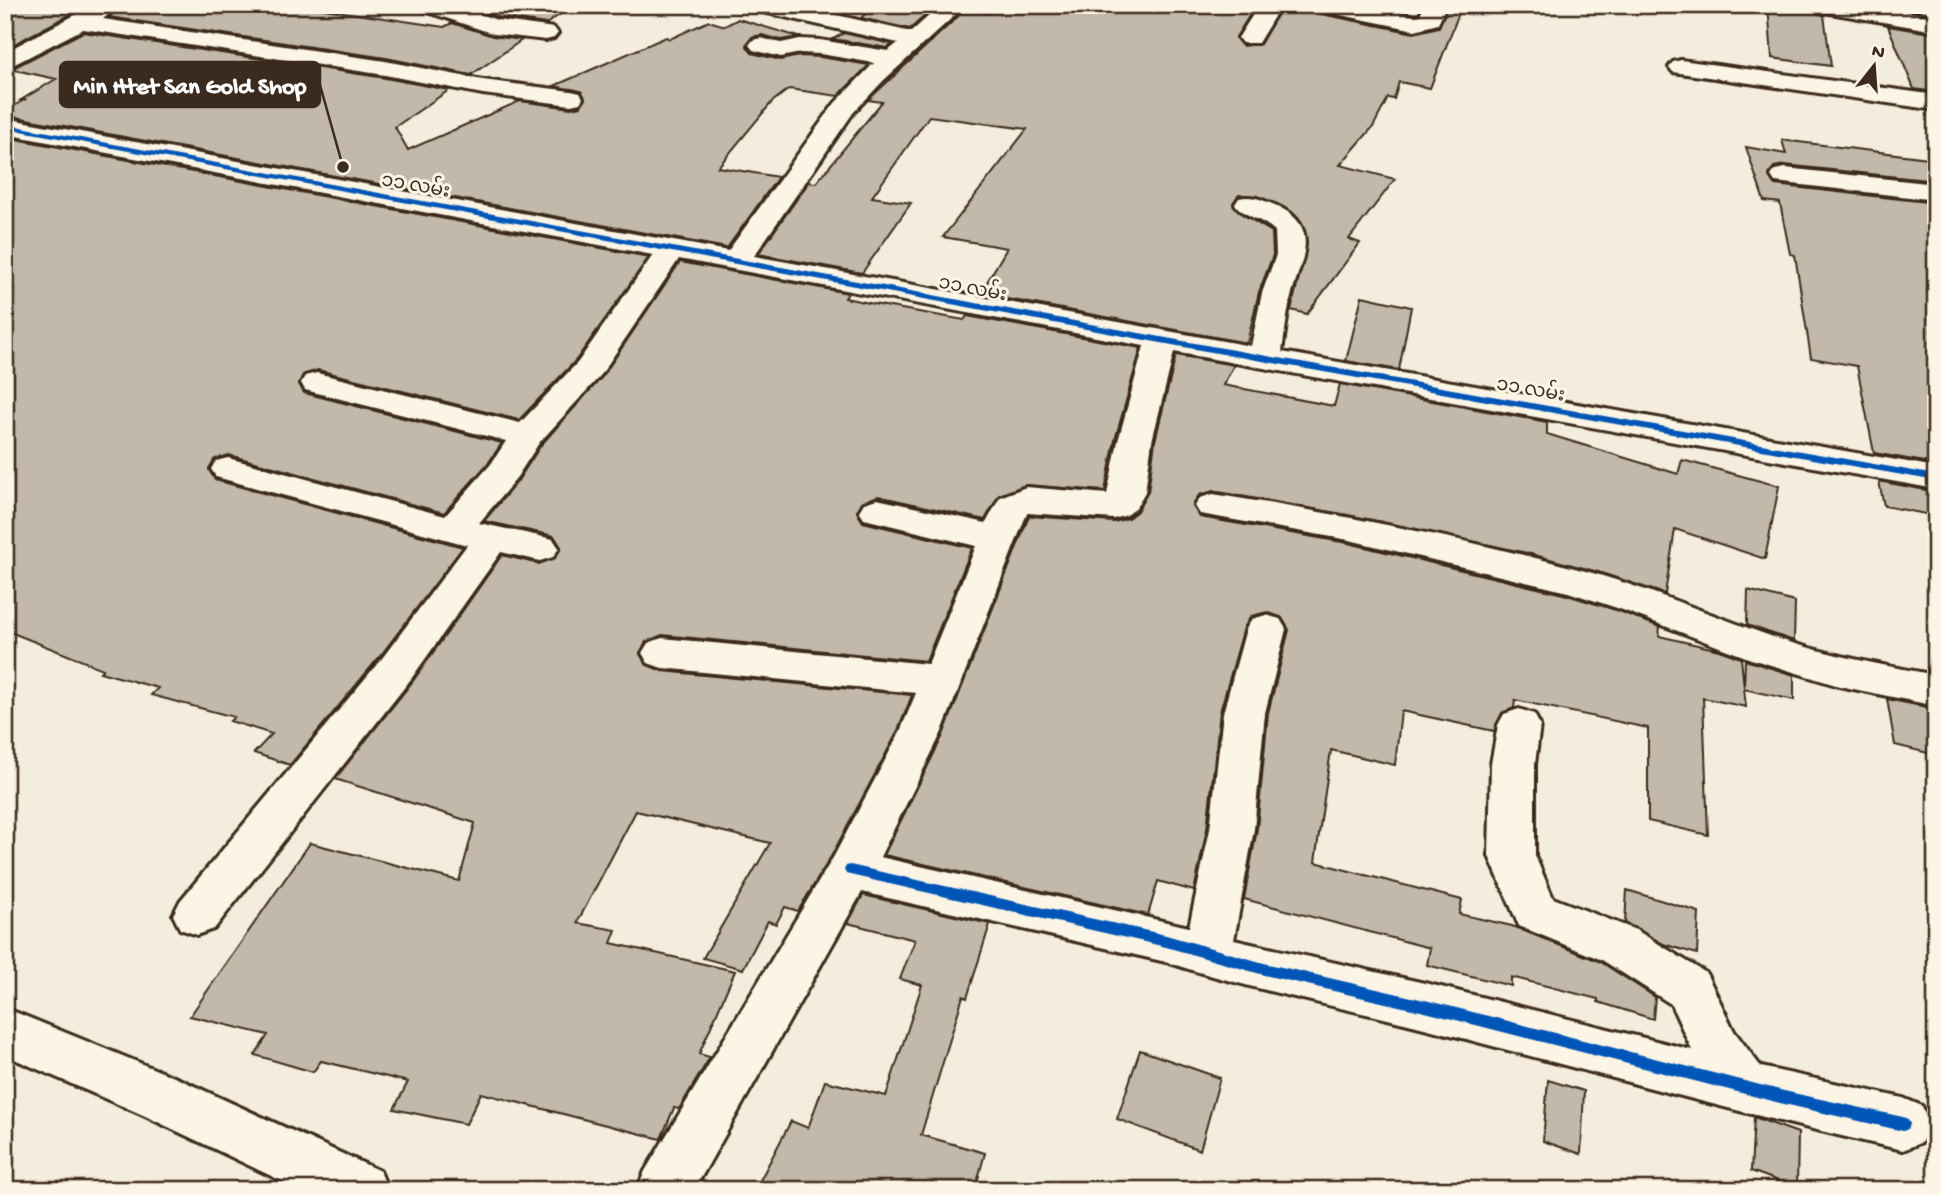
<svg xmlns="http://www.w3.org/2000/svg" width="1941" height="1195" font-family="'Gochi Hand','Noto Sans Myanmar',sans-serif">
	<rect width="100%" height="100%" fill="#f4eddd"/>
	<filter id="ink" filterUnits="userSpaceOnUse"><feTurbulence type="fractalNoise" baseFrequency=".0143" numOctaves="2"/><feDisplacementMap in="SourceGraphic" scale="14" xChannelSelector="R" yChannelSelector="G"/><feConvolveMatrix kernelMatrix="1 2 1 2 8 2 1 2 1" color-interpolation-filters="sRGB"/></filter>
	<g filter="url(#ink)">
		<path fill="#c3b9aa" stroke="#3b2a1e" stroke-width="2" d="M 5,5 L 88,5 L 5,49 Z
			M 116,5 L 164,5 L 220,13 L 233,5 L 297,5 L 444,27 L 452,23 L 493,36 L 522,40 L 471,75 L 386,58 L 109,17 L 118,10 Z
			M 480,5 L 574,5 L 546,24 L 498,17 L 474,9 Z
			M 874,5 L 937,5 L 910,29 L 861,18 Z
			M 990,5 L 1256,5 L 1236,37 L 1242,46 L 1260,44 L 1283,5 L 1313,5 L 1317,13 L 1414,33 L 1439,27 L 1448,5 L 1462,5 L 1430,88 L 1399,82 L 1394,99 L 1388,98 L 1373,127 L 1340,165 L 1395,179 L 1349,239 L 1360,243 L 1307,314 L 1291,310 L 1307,244 L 1301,221 L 1291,211 L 1258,196 L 1239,195 L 1233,203 L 1242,214 L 1272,232 L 1273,255 L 1259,292 L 1247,343 L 980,294 L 1007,248 L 943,237 L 1027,129 L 929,116 L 872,197 L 911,203 L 862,273 L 758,254 L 809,182 L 816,183 L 882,102 L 868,100 L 965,10 L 989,13 Z
			M 1768,5 L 1811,5 L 1815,13 L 1824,15 L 1831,66 L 1772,58 Z
			M 1882,5 L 1936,5 L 1936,14 Z
			M 738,19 L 799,37 L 781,40 L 762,35 L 752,37 L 746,45 L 752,53 L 780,60 L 800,56 L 820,57 L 869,65 L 838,96 L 789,89 L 772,102 L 718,167 L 778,177 L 727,248 L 5,115 L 5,111 L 24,100 L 21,100 L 56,79 L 11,69 L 83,32 L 385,78 L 449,90 L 395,127 L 408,150 L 520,101 L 571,108 L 581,106 L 585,99 L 582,92 L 554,86 L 666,37 L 670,39 L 709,21 L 725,26 Z
			M 1888,26 L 1936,34 L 1936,92 L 1914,89 Z
			M 844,33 L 892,44 L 887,48 L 833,39 Z
			M 5,137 L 649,257 L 576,360 L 519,420 L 318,370 L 303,375 L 299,384 L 304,393 L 502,443 L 489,462 L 444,513 L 229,455 L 214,460 L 209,470 L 215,480 L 463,547 L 381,655 L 290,765 L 254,753 L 272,734 L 230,721 L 234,717 L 151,695 L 158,688 L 100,672 L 103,669 L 5,630 Z
			M 1782,140 L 1936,159 L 1936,181 L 1785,165 L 1774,167 L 1769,175 L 1775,185 L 1936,203 L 1936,464 L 1874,453 L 1857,366 L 1811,358 L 1795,255 L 1790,254 L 1780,203 L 1764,201 L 1746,147 L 1786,154 Z
			M 680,262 L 848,293 L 845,298 L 879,305 L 964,320 L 967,316 L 1141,348 L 1115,440 L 1105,491 L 1025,485 L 999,495 L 985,520 L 878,496 L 862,502 L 857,512 L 863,522 L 972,548 L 926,661 L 662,635 L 646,642 L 640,654 L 647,665 L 662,671 L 912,695 L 897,733 L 832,855 L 798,911 L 785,907 L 776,924 L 768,921 L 743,969 L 703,958 L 770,843 L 636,811 L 577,923 L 616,930 L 611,943 L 735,971 L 699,1054 L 710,1057 L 679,1109 L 674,1108 L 661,1139 L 481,1093 L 466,1124 L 394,1109 L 408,1082 L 321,1061 L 313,1072 L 255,1055 L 268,1035 L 190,1016 L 310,843 L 459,881 L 475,823 L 335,779 L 413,681 L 502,555 L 539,564 L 555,558 L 561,547 L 554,536 L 484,521 L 517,482 L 541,445 L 602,377 Z
			M 1362,296 L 1411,307 L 1399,370 L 1346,361 Z
			M 1176,355 L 1234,365 L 1223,385 L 1334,406 L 1340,384 L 1394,394 L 1547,422 L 1547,434 L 1678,474 L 1682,460 L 1779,486 L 1765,559 L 1675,529 L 1665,594 L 1598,572 L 1527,553 L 1348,515 L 1213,491 L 1199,495 L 1193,505 L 1200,517 L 1348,543 L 1567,595 L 1619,611 L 1660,627 L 1659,636 L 1719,650 L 1741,658 L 1744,688 L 1745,660 L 1794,675 L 1794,700 L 1744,689 L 1746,707 L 1703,698 L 1708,835 L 1648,821 L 1648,728 L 1515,700 L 1514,708 L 1502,713 L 1494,731 L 1401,711 L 1395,765 L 1331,750 L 1315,862 L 1462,900 L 1459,914 L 1512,926 L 1601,962 L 1655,997 L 1653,1019 L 1598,1002 L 1598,999 L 1511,977 L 1511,986 L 1427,965 L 1430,948 L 1244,899 L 1257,829 L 1268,713 L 1289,630 L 1282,618 L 1267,612 L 1251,616 L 1244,628 L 1220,712 L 1207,829 L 1194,891 L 1158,881 L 1148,915 L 884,855 L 943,735 L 1029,516 L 1114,522 L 1128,518 L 1137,511 L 1148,492 L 1155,441 Z
			M 1879,481 L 1936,492 L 1936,516 L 1884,506 Z
			M 1748,590 L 1795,602 L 1794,641 L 1747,625 Z
			M 1887,699 L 1936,709 L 1936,755 L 1895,745 Z
			M 1627,890 L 1699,912 L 1697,954 L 1663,944 L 1625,923 Z
			M 863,895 L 990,924 L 967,998 L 963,996 L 921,1135 L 985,1153 L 975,1190 L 755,1190 L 791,1121 L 808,1128 L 825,1081 L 886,1096 L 922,985 L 900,979 L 915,940 L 848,923 Z
			M 1140,1050 L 1220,1078 L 1200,1150 L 1117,1119 Z
			M 1548,1080 L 1584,1091 L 1581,1154 L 1543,1141 Z
			M 1754,1117 L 1798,1133 L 1797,1188 L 1751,1171 Z"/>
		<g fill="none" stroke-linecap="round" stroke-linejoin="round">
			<g stroke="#3b2a1e" stroke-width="6">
				<path id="minor" d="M 94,5 L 113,5 L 115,9 L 103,19 L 385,61 L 483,80 L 571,91 L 580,93 L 583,98 L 580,103 L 571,105 L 483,94 L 385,75 L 83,29 L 5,69 L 5,52 Z
					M 419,5 L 453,5 L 497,20 L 554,28 L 558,33 L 554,38 L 546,40 L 494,34 L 422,10 Z
					M 751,5 L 793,5 L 911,32 L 941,5 L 966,5 L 883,81 L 853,113 L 754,256 L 1251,346 L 1262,293 L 1276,255 L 1275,231 C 1263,219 1244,217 1235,204 L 1239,198 C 1253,195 1262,200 1275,205 C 1322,226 1302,257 1292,293 C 1287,312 1285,332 1282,352 L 1936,467 L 1936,489 L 1174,352 L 1152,441 L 1145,492 L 1135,509 L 1127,515 L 1114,519 L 1027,513 L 941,734 L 880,857 L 1189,927 L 1210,829 L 1223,713 L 1246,629 L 1252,619 L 1266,615 L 1280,619 L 1286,629 L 1265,713 L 1254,829 L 1234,940 L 1429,984 L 1692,1050 L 1671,1004 L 1602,960 L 1519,926 L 1489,856 L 1491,764 L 1498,725 L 1504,714 L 1519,709 L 1534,714 L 1540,725 L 1535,764 L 1535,856 L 1553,898 L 1636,930 L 1706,973 L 1734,1031 L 1761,1067 L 1903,1098 L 1922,1106 L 1929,1124 L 1922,1142 L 1903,1150 C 1745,1115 1589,1071 1432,1030 C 1343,1007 1252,990 1166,962 L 862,892 L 694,1190 L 637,1190 L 645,1171 L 834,856 L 899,734 L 916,693 L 662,668 L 648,663 L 642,653 L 648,643 L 662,638 L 928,664 L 976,546 L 864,519 L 859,511 L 864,503 L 877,499 L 986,523 L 1000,497 L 1026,487 L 1107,494 L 1118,441 L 1144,346 L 679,259 L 600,376 L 539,443 L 515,480 L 479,523 L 553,539 L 559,548 L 553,557 L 540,561 L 501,552 L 411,679 L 214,929 L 197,935 L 180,929 L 173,915 L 180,901 L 383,657 L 467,545 L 216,477 L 211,469 L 216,461 L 228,458 L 445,516 L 491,464 L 506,441 L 305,390 L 301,383 L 305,376 L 317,373 L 520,423 L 578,362 L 653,255 L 5,134 L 5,118 L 728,251 L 835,103 L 874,63 L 820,54 L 800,53 L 781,57 L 753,50 L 749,45 L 753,40 L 761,38 L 781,43 L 800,39 L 820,40 L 888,51 L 898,43 L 754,10 Z
					M 1259,5 L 1281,5 L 1258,43 L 1242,43 L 1238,38 Z
					M 1315,5 L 1356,5 L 1415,16 L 1420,15 L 1424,5 L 1446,5 L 1438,24 L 1415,30 L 1326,12 L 1318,10 Z
					M 1813,5 L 1865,5 L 1936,17 L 1936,31 L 1824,12 L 1816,10 Z
					M 1681,60 L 1936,95 L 1936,110 L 1673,72 L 1669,67 L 1673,62 Z
					M 1785,168 L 1936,184 L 1936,200 L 1775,182 L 1771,176 L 1775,170 Z
					M 1213,494 C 1333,513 1453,536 1571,567 C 1641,585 1707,614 1776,638 C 1828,655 1882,665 1936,675 L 1936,706 L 1839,686 L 1751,659 L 1620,609 L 1568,592 L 1349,540 L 1200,514 L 1195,506 L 1200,498 Z"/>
			</g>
			<g stroke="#3b2a1e" stroke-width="6">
				<path id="major" d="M 5,1008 L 179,1079 L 380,1171 L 388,1190 L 301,1190 L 143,1115 L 5,1055 Z"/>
			</g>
			<use href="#minor" fill="#fcf5e5" fill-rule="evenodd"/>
			<use href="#major" fill="#fcf5e5" fill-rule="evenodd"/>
			<g stroke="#fcf5e5" stroke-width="5">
				<path id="cycleway" d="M 5,124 L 1161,337 L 1936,475 L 1936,481 L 1161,343 L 5,128 Z
					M 850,865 L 1166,935 L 1264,963 L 1429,1001 L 1784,1091 L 1903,1117 L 1908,1119 L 1910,1124 L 1908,1129 L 1903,1131 L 1784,1104 L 1429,1013 L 1264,975 L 1166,947 L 850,875 L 846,874 L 844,870 L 846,866 Z"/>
			</g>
			<use href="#cycleway" fill="#0057b8" fill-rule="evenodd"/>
		</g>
	</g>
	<g text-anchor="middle" stroke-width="6" stroke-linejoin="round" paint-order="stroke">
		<g font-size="19" fill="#3b2a1e" stroke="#fcf5e5">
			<text transform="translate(416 184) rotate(10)" y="7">၁၁ လမ်း</text>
			<text transform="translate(973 287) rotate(11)" y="7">၁၁ လမ်း</text>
			<text transform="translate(1531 388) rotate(10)" y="7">၁၁ လမ်း</text>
		</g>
	</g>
	<path fill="none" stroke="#3b2a1e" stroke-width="2.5" d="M343 167L320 85"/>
	<circle fill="#3b2a1e" stroke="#fcf5e5" stroke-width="2.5" cx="343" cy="167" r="7"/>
	<rect fill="#3b2a1e" stroke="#3b2a1e" stroke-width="2.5" x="60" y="62" width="260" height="45" rx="7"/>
	<g font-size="24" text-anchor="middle" font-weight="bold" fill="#fff">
		<text x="190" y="93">Min Htet San Gold Shop</text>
	</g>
	<rect width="1941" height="1195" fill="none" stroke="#fcf5e5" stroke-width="28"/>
	<rect x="14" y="14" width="1913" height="1167" fill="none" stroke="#3b2a1e" stroke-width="2.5" filter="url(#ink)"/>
	<g transform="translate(1874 66) rotate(17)" stroke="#fcf5e5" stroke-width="5" paint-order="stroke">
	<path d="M0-5L12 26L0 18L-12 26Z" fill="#3b2a1e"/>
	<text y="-10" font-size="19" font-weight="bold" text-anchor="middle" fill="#3b2a1e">N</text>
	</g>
</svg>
